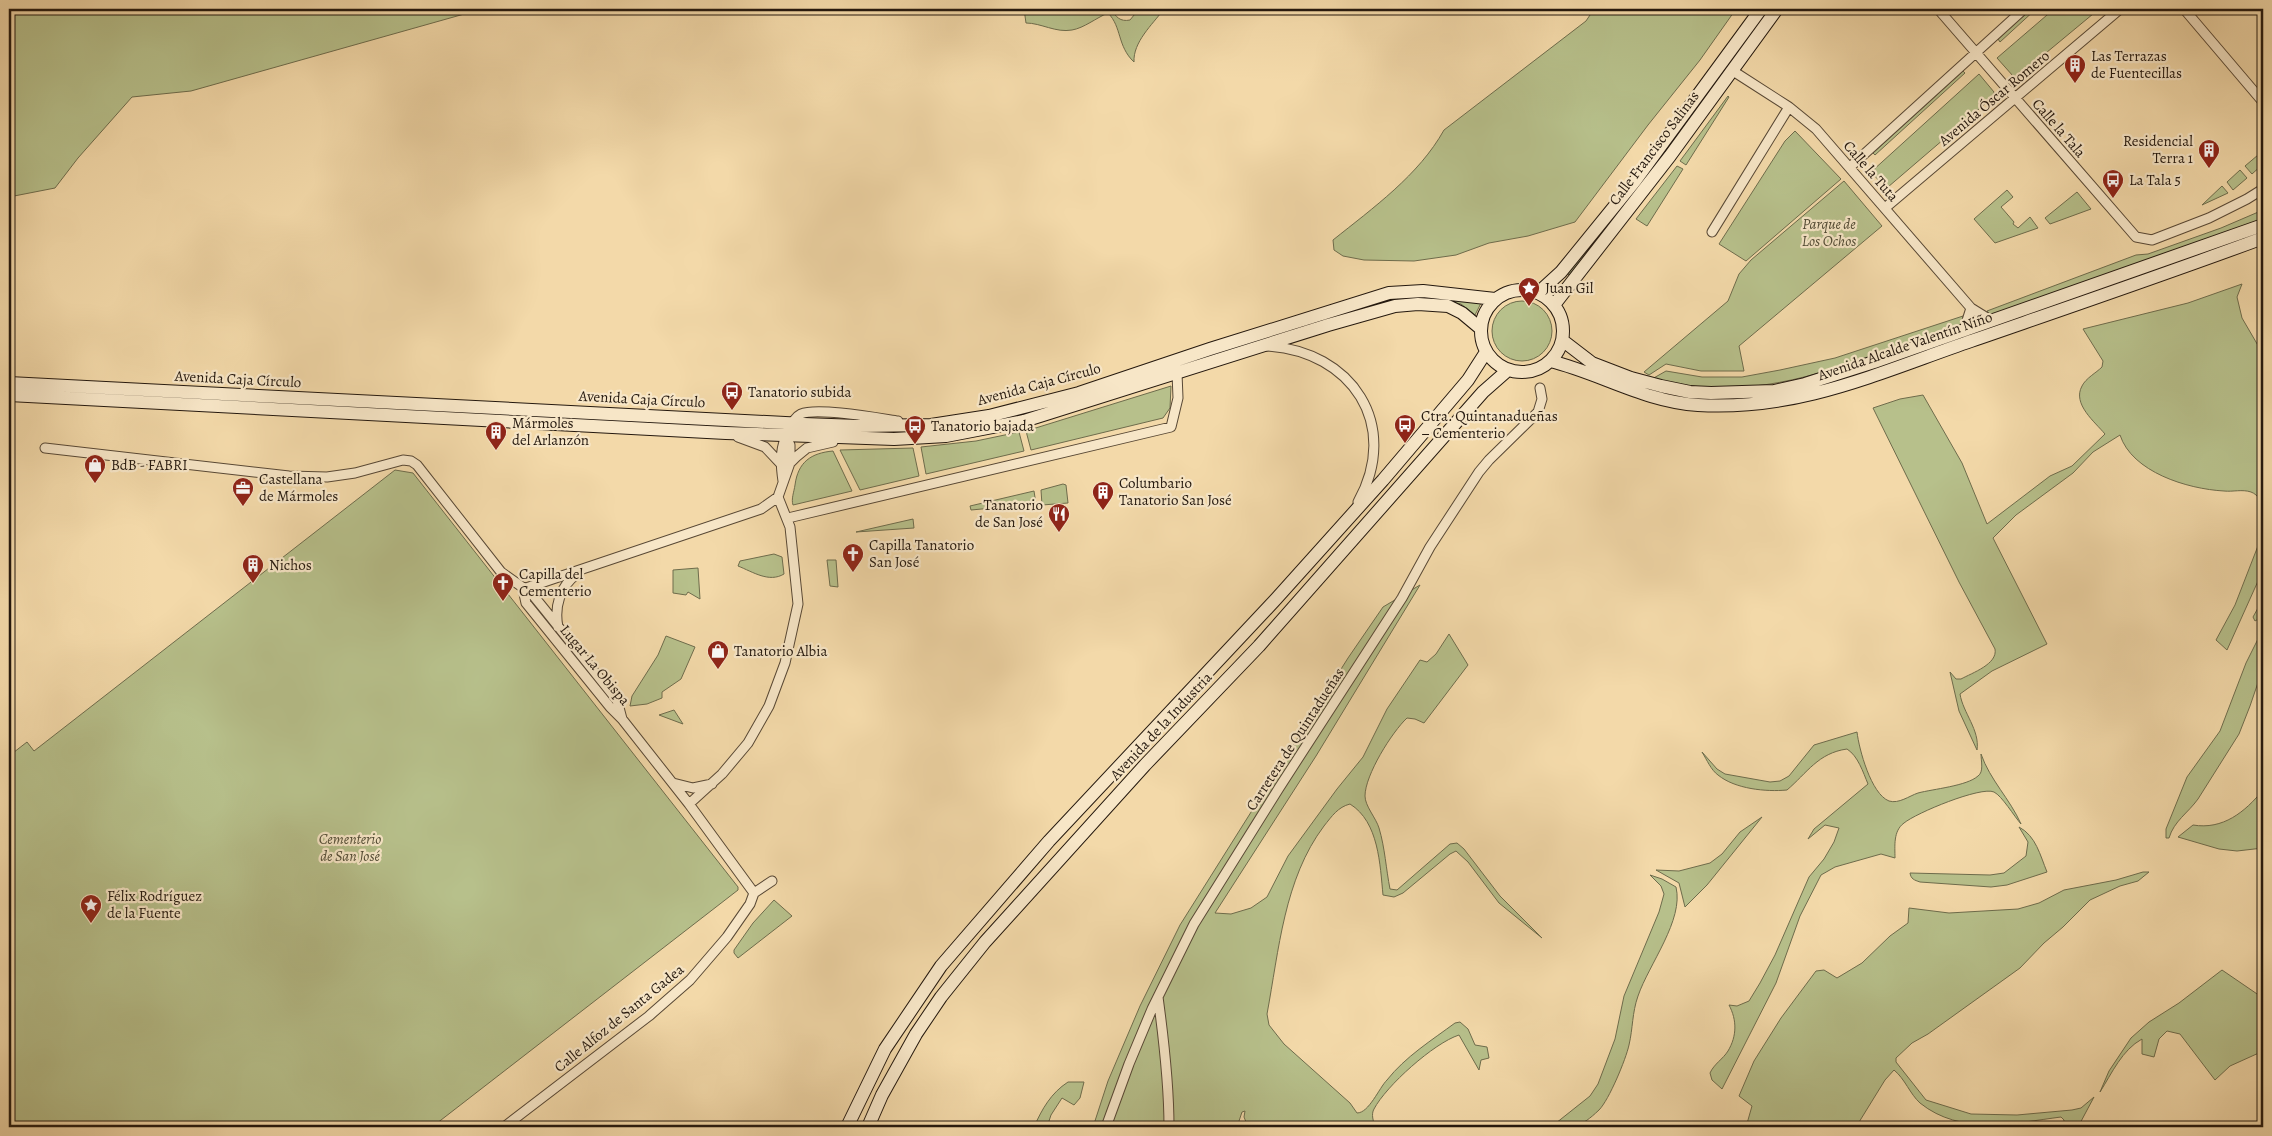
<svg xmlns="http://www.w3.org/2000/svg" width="2272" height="1136" font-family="Alegreya,serif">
	<rect width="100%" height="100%" fill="#f3d9a9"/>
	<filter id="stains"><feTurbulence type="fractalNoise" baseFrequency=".004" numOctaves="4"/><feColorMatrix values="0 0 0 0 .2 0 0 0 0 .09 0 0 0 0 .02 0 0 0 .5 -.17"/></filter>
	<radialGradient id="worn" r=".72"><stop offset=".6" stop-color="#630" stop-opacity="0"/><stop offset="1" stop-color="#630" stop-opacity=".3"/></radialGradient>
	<path fill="#b7c08b" stroke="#6e6c4c" d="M 9,9 L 482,9 L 191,91 L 132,97 L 78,158 L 55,188 L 9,197 Z
		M 1024,9 L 1111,9 C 1116,17 1120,22 1130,20 L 1139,9 L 1164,9 C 1152,25 1133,42 1134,62 C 1117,46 1122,27 1108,13 C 1096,18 1084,28 1072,30 C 1056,33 1041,23 1026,23 Z
		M 1594,9 L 1736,9 L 1700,60 L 1648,125 L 1575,222 L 1528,236 L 1489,243 L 1456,255 L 1414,261 L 1364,260 L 1343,256 L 1334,250 L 1333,240 C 1373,208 1419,175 1444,130 L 1586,21 Z
		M 2031,9 L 2036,9 L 2000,42 L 1998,39 Z
		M 2054,9 L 2099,9 L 2017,77 L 2013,76 L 1997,58 Z
		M 1737,51 L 1739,53 L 1679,135 L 1569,275 L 1567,273 Z
		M 1963,71 L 1965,73 L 1875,155 L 1873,153 Z
		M 1979,74 L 1994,92 L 1993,97 L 1888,187 L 1885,187 L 1871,172 Z
		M 1728,96 L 1729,97 L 1686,165 L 1680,161 Z
		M 1795,131 L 1841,179 L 1746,261 L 1719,244 L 1785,141 Z
		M 2258,155 L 2263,161 L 2263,164 L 2252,174 L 2245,166 Z
		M 1677,166 L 1683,169 L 1647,226 L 1636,219 Z
		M 2240,170 L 2247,178 L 2233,190 L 2227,182 Z
		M 1844,181 L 1882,226 L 1739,346 L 1744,371 L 1701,371 L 1666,364 L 1649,375 L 1644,372 L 1728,301 L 1739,274 L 1751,260 Z
		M 2222,186 L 2228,193 L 2202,205 Z
		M 2007,190 L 2013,197 L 2001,207 L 2014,222 L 2013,224 L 2018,228 L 2030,217 L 2038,228 L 1995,243 L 1974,219 Z
		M 2077,192 L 2091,209 L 2050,224 L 2045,218 Z
		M 2263,210 L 2263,220 L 1991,316 L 1987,311 L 2136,255 L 2148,254 L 2221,228 Z
		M 2242,284 L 2237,297 L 2242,318 L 2263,354 L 2263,510 C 2261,502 2259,495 2251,492 C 2242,489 2233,492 2224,491 C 2187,489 2132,472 2120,435 L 2093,452 L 2073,473 L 2016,515 L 1993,538 L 2047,644 L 1992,671 L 1960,694 C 1963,713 1980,730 1977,750 L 1959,711 L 1950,672 L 1956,679 L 1961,679 C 1972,673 1998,664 1995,649 L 1959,582 L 1873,408 L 1900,399 L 1923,395 L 1962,463 L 1987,524 L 2050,476 L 2072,466 L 2105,434 C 2095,422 2072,404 2082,386 C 2086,378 2096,373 2102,367 L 2103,361 L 2083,329 L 2188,303 Z
		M 1445,298 L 1481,303 L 1475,315 L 1461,304 L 1444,300 Z
		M1492 331a30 30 0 1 1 60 0a30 30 0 1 1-60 0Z
		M 1963,316 L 1963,324 C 1934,336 1905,345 1876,355 C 1797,382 1736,399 1652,379 L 1666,371 L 1702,377 L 1742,377 L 1780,370 L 1835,358 Z
		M 1171,386 L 1170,408 L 1163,418 L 1031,450 L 1026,431 Z
		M 1019,432 L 1024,451 L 926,474 L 921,447 L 976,441 Z
		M 913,448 L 919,476 L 860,490 L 840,450 Z
		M 833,451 L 852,491 L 793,505 C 791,499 794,492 795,485 C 798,462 811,453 833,451 Z
		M 395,470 L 413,473 L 738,887 L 738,890 L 432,1127 L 9,1127 L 9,756 L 27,742 L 34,751 Z
		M 1063,484 L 1066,485 L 1068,503 L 1042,505 L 1041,490 Z
		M 1034,491 L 1036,504 L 971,510 L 970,506 Z
		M 913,519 L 914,528 L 856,532 Z
		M 2263,533 L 2263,570 L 2227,650 L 2216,640 L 2235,605 Z
		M 774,554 L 782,557 L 784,574 C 769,583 753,572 738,566 L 740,561 Z
		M 827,560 L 836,560 L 838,587 L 830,586 Z
		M 698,568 L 700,599 L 688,592 L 686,595 L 673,593 L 673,570 Z
		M 1420,585 L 1316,756 L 1215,913 L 1231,914 L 1251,908 L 1267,897 L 1288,856 L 1337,789 L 1363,757 L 1387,709 L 1420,660 L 1427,662 L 1436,654 L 1449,634 L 1468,665 L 1424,723 L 1415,719 L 1407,718 C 1392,732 1365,775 1365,796 C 1365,806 1376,818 1379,828 C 1385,848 1386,869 1390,889 L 1397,890 L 1450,844 L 1457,843 L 1464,849 L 1500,896 L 1542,938 L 1499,903 L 1468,862 L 1456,851 L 1450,854 L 1403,893 L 1394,897 L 1383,895 C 1380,865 1379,822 1350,804 C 1338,807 1332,816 1324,826 C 1284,879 1279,950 1267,1014 L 1269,1025 L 1284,1044 L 1350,1103 L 1357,1113 C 1369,1113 1379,1088 1387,1080 C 1405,1057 1432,1040 1455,1023 L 1460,1022 L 1468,1029 L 1475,1045 L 1487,1047 L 1489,1058 L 1481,1060 L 1479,1070 L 1459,1035 C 1434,1043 1386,1086 1374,1109 C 1371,1114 1373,1122 1376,1127 L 1248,1127 L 1244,1117 L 1245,1111 L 1242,1112 L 1237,1127 L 1093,1127 L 1108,1081 L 1140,1006 L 1180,925 L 1348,658 L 1383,607 Z
		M 2263,599 L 2263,616 L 2255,621 L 2253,617 Z
		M 2263,629 L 2263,668 L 2250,706 L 2239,734 L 2198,799 C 2188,813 2174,821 2169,838 L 2166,838 L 2166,829 L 2187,777 L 2220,731 L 2246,663 Z
		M 666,636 L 695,647 L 681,679 L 662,692 L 662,698 L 647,704 L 630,706 L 632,696 L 658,655 Z
		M 674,710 L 683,724 L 659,715 Z
		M 1857,732 C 1859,749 1871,794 1889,801 C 1899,804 1909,796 1918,793 C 1933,789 1967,786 1978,776 C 1984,772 1981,761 1981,754 C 1990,780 2010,799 2021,824 C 2014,816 2002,796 1994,792 C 1981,786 1916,813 1904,823 C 1893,831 1895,846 1895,858 L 1881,854 L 1835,867 L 1821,875 L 1800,916 L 1776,983 L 1722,1089 L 1712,1080 L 1710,1073 C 1714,1064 1723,1059 1728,1051 C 1737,1036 1737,1020 1729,1005 L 1737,1006 L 1749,1001 L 1760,983 L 1775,955 L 1809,877 L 1824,859 L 1834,842 L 1839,828 L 1825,825 L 1808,839 L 1814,829 L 1868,784 C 1863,772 1858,756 1847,749 C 1818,753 1807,773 1787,790 C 1766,792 1735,789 1718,775 C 1711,770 1707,760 1702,752 L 1717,769 L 1725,774 L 1770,782 L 1780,781 L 1789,776 L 1814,745 Z
		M 2263,790 L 2263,848 L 2237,851 L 2219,849 L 2178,837 L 2193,825 C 2223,830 2245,812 2263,790 Z
		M 1762,817 L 1707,885 L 1685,907 L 1679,883 L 1656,870 L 1679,871 L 1710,863 L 1722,854 L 1740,832 Z
		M 2019,827 C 2036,836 2040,855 2047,872 L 2007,885 L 1991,887 L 1920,882 C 1914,880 1911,879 1910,873 L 1990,875 L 2004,873 L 2026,856 L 2028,842 Z
		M 2143,872 L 2149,872 L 2138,881 L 2120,886 L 2090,900 L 2063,927 L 2044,943 L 2020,968 L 1928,1034 L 1912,1043 L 1896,1058 L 1896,1062 L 1926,1100 L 1971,1114 L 2017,1115 L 2072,1110 L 2081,1108 L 2094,1097 L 2078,1127 L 2063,1127 L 2064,1120 L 2061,1117 C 2014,1123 1961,1136 1920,1103 C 1910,1094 1905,1079 1894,1070 L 1885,1080 L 1856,1127 L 1746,1127 L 1752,1106 L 1739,1096 L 1754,1061 L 1781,1018 L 1816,971 L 1824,970 L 1837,978 L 1862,963 L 1890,936 L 1908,923 L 1909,908 L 1949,913 L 2018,909 L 2039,903 L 2064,890 L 2116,880 Z
		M 1650,875 L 1662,879 L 1676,887 C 1684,920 1649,964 1638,996 C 1632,1013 1633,1028 1629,1045 C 1626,1059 1609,1100 1599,1110 C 1580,1128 1575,1127 1551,1127 L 1590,1096 L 1598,1084 L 1615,1039 L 1624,996 L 1659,912 L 1664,894 L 1661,886 Z
		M 774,900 L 792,916 L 738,958 L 734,953 L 734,950 L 753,923 Z
		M 2222,970 L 2263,998 L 2263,1049 L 2261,1052 L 2230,1066 L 2215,1080 L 2180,1034 L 2167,1031 L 2159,1039 L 2154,1057 L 2142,1054 L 2142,1039 C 2122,1050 2112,1073 2100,1092 L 2109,1071 L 2131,1038 L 2149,1022 L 2179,1003 Z
		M 1068,1082 L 1084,1082 L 1080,1098 L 1074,1105 L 1062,1098 L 1051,1115 L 1047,1127 L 1034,1127 C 1042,1109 1051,1093 1068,1082 Z"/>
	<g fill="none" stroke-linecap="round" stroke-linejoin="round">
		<g stroke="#584835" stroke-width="11">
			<path id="minor" d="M 1938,9 L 2136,237 L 2152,240 L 2209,218 L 2247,199 L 2263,189
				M 2184,9 L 2263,102
				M 1733,71 L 1789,107 L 1816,129 L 1971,308 L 1992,321
				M 1850,167 L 2024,9
				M 1885,208 L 2120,9
				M 1712,232 L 1789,107
				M 1964,330 L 1971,308
				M 1267,346 C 1352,351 1401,425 1358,502
				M 784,433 L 790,445 L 790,463
				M 738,437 L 765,447 L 780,463
				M 45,448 L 289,476 L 327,477 L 355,473 L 403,460 L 411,461 L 417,465 L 501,572 L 532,594 L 545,610 L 617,700 L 622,719
				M 783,481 C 780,461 780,447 789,429 C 792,423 795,417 801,414 C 817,407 878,418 898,421
				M 788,518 L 1171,427 L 1178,398 L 1177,373
				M 523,589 L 761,509 L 778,497 L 790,463 L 796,457 L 807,448 L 833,442
				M 523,589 L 526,603 L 610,707 L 622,719 L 689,804 L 754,893
				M 558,627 C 554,607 560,586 577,574
				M 673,783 L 693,788 L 712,784
				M 689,804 L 722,774 L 748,743 L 769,706 L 785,663 L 798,604 L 790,527 L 778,497
				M 754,893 L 772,881
				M 1158,997 C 1164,1041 1169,1083 1169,1127
				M 504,1127 L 649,1016 L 690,980 L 727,937 L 750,904 L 754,893
				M 1106,1127 L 1129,1064 L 1152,1009 L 1194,924 L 1279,788 L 1402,598 L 1430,547 L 1479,472 L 1489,460 L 1538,412 L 1542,399 L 1540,388"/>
		</g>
		<g stroke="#24180e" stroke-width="14">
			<path id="secondary" d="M1481 331a41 41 0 1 1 82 0a41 41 0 1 1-82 0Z
				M 1538,293 L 1561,272 L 1635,181 L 1761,9
				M 1554,305 L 1670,156 L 1777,9
				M 1562,340 L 1592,363 L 1631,378 L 1661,386 L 1690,392 L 1711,393 L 1774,391 L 1805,384 L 1874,362 L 2263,225
				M 1550,361 C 1600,373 1645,402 1698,405 C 1798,411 1878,373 1971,341 C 2069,307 2166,274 2263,238
				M 9,383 L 804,424 L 858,426 L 931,425 L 989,416 L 1079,393 L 1210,349 L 1389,293 L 1423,291 L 1495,299
				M 9,395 L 726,433 L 894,439 L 946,436 L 1024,421 L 1328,325 L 1395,306 L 1418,304 L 1448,306 L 1462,313 L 1480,328
				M 847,1127 L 885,1049 L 941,966 L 1049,841 L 1276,599 L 1383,480 L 1468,380 L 1486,352
				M 868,1127 L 882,1095 L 916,1034 L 941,997 L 985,942 L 1145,765 L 1259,646 L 1483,392 L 1508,370"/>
		</g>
		<use href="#minor" stroke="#f7e6c7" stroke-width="9"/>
		<use href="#secondary" stroke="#f7e6c7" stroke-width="12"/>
	</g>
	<defs>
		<g id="building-pin" transform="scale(1.125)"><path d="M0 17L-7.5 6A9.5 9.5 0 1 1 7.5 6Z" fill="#8f2418" stroke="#f7e6c7"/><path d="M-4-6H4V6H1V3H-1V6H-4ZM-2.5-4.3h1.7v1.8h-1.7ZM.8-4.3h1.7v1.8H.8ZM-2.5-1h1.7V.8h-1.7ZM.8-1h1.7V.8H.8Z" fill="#fff"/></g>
		<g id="bus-pin" transform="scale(1.125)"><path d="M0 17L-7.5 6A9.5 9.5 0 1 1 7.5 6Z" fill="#8f2418" stroke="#f7e6c7"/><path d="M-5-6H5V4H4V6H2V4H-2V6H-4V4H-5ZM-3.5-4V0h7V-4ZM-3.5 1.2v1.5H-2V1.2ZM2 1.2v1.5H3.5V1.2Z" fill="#fff"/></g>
		<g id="sight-pin" transform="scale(1.125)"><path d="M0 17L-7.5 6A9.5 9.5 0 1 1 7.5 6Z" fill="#8f2418" stroke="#f7e6c7"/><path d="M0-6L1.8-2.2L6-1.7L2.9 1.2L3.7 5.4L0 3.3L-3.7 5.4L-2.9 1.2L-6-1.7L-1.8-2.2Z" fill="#fff"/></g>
		<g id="shop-pin" transform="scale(1.125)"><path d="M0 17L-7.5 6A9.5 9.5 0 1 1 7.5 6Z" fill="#8f2418" stroke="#f7e6c7"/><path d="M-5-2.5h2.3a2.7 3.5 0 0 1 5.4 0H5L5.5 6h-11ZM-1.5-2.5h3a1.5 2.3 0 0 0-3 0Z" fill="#fff"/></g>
		<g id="office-pin" transform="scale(1.125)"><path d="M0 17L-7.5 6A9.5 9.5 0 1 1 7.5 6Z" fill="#8f2418" stroke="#f7e6c7"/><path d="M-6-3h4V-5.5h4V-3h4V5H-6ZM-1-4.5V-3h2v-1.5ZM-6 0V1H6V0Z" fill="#fff"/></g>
		<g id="restaurant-pin" transform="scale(1.125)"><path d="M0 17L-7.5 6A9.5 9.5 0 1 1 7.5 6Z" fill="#8f2418" stroke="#f7e6c7"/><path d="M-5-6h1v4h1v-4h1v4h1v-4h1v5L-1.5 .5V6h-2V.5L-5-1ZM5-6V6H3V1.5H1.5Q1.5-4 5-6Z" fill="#fff"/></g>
		<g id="church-pin" transform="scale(1.125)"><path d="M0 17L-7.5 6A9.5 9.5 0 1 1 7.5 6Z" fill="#8f2418" stroke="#f7e6c7"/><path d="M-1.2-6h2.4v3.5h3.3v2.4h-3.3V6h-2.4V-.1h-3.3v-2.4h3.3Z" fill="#fff"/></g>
	</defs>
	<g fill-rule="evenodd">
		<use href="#building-pin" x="2075" y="65"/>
		<use href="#building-pin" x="2209" y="150"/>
		<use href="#bus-pin" x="2113" y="180"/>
		<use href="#sight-pin" x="1529" y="288"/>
		<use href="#bus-pin" x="732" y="392"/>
		<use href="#bus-pin" x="1405" y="425"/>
		<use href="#bus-pin" x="915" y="426"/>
		<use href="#building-pin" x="496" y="432"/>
		<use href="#shop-pin" x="95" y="465"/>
		<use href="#office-pin" x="243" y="488"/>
		<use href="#building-pin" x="1103" y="492"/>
		<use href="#restaurant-pin" x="1059" y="514"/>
		<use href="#church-pin" x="853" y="554"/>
		<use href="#building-pin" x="253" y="565"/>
		<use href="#church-pin" x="503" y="583"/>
		<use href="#shop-pin" x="718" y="651"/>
		<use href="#sight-pin" x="91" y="905"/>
	</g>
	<g text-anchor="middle" stroke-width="4.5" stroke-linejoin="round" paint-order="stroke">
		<g font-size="15" fill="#24180e" stroke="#f7e6c7" text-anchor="start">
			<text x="2091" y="61">Las Terrazas<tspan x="2091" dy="17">de Fuentecillas</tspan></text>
			<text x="2193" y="146" text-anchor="end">Residencial<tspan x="2193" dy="17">Terra 1</tspan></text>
			<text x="2129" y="185">La Tala 5</text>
			<text x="1545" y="293">Juan Gil</text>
			<text x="748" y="397">Tanatorio subida</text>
			<text x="1421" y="421">Ctra. Quintanadueñas<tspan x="1421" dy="17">– Cementerio</tspan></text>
			<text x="512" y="428">Mármoles<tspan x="512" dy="17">del Arlanzón</tspan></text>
			<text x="931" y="431">Tanatorio bajada</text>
			<text x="111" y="470">BdB - FABRI</text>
			<text x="259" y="484">Castellana<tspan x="259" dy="17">de Mármoles</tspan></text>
			<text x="1119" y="488">Columbario<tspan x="1119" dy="17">Tanatorio San José</tspan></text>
			<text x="1043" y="510" text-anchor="end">Tanatorio<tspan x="1043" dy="17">de San José</tspan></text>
			<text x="869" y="550">Capilla Tanatorio<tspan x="869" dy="17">San José</tspan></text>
			<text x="269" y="570">Nichos</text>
			<text x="519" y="579">Capilla del<tspan x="519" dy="17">Cementerio</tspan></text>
			<text x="734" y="656">Tanatorio Albia</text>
			<text x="107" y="901">Félix Rodríguez<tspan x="107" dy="17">de la Fuente</tspan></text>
		</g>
		<g font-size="15" fill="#24180e" stroke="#f7e6c7">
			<text transform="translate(1994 98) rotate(-40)" y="5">Avenida Óscar Romero</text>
			<text transform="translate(2059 128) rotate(49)" y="5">Calle la Tala</text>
			<text transform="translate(1654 148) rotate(-53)" y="5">Calle Francisco Salinas</text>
			<text transform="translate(1871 171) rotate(49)" y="5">Calle la Tuta</text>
			<text transform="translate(1905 346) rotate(-19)" y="5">Avenida Alcalde Valentín Niño</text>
			<text transform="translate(238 379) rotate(3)" y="5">Avenida Caja Círculo</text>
			<text transform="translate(1039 384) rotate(-15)" y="5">Avenida Caja Círculo</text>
			<text transform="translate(642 399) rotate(3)" y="5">Avenida Caja Círculo</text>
			<text transform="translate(595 665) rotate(50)" y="5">Lugar La Obispa</text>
			<text transform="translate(1161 726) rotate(-47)" y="5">Avenida de la Industria</text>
			<text transform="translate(1295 739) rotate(-57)" y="5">Carretera de Quintadueñas</text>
			<text transform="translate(619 1018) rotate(-39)" y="5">Calle Alfoz de Santa Gadea</text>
		</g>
		<g font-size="15" font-style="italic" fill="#504a34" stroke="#f7e6c7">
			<text x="1829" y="229">Parque de<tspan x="1829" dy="17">Los Ochos</tspan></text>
			<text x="350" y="844">Cementerio<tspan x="350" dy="17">de San José</tspan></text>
		</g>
	</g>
	<rect width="2272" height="1136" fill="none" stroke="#f3d9a9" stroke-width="30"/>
	<rect x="10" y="10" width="2252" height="1116" fill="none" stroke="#24180e" stroke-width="2.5"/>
	<rect x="15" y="15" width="2242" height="1106" fill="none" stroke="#24180e"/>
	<rect width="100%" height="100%" filter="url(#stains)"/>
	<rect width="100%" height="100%" fill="url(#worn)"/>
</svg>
